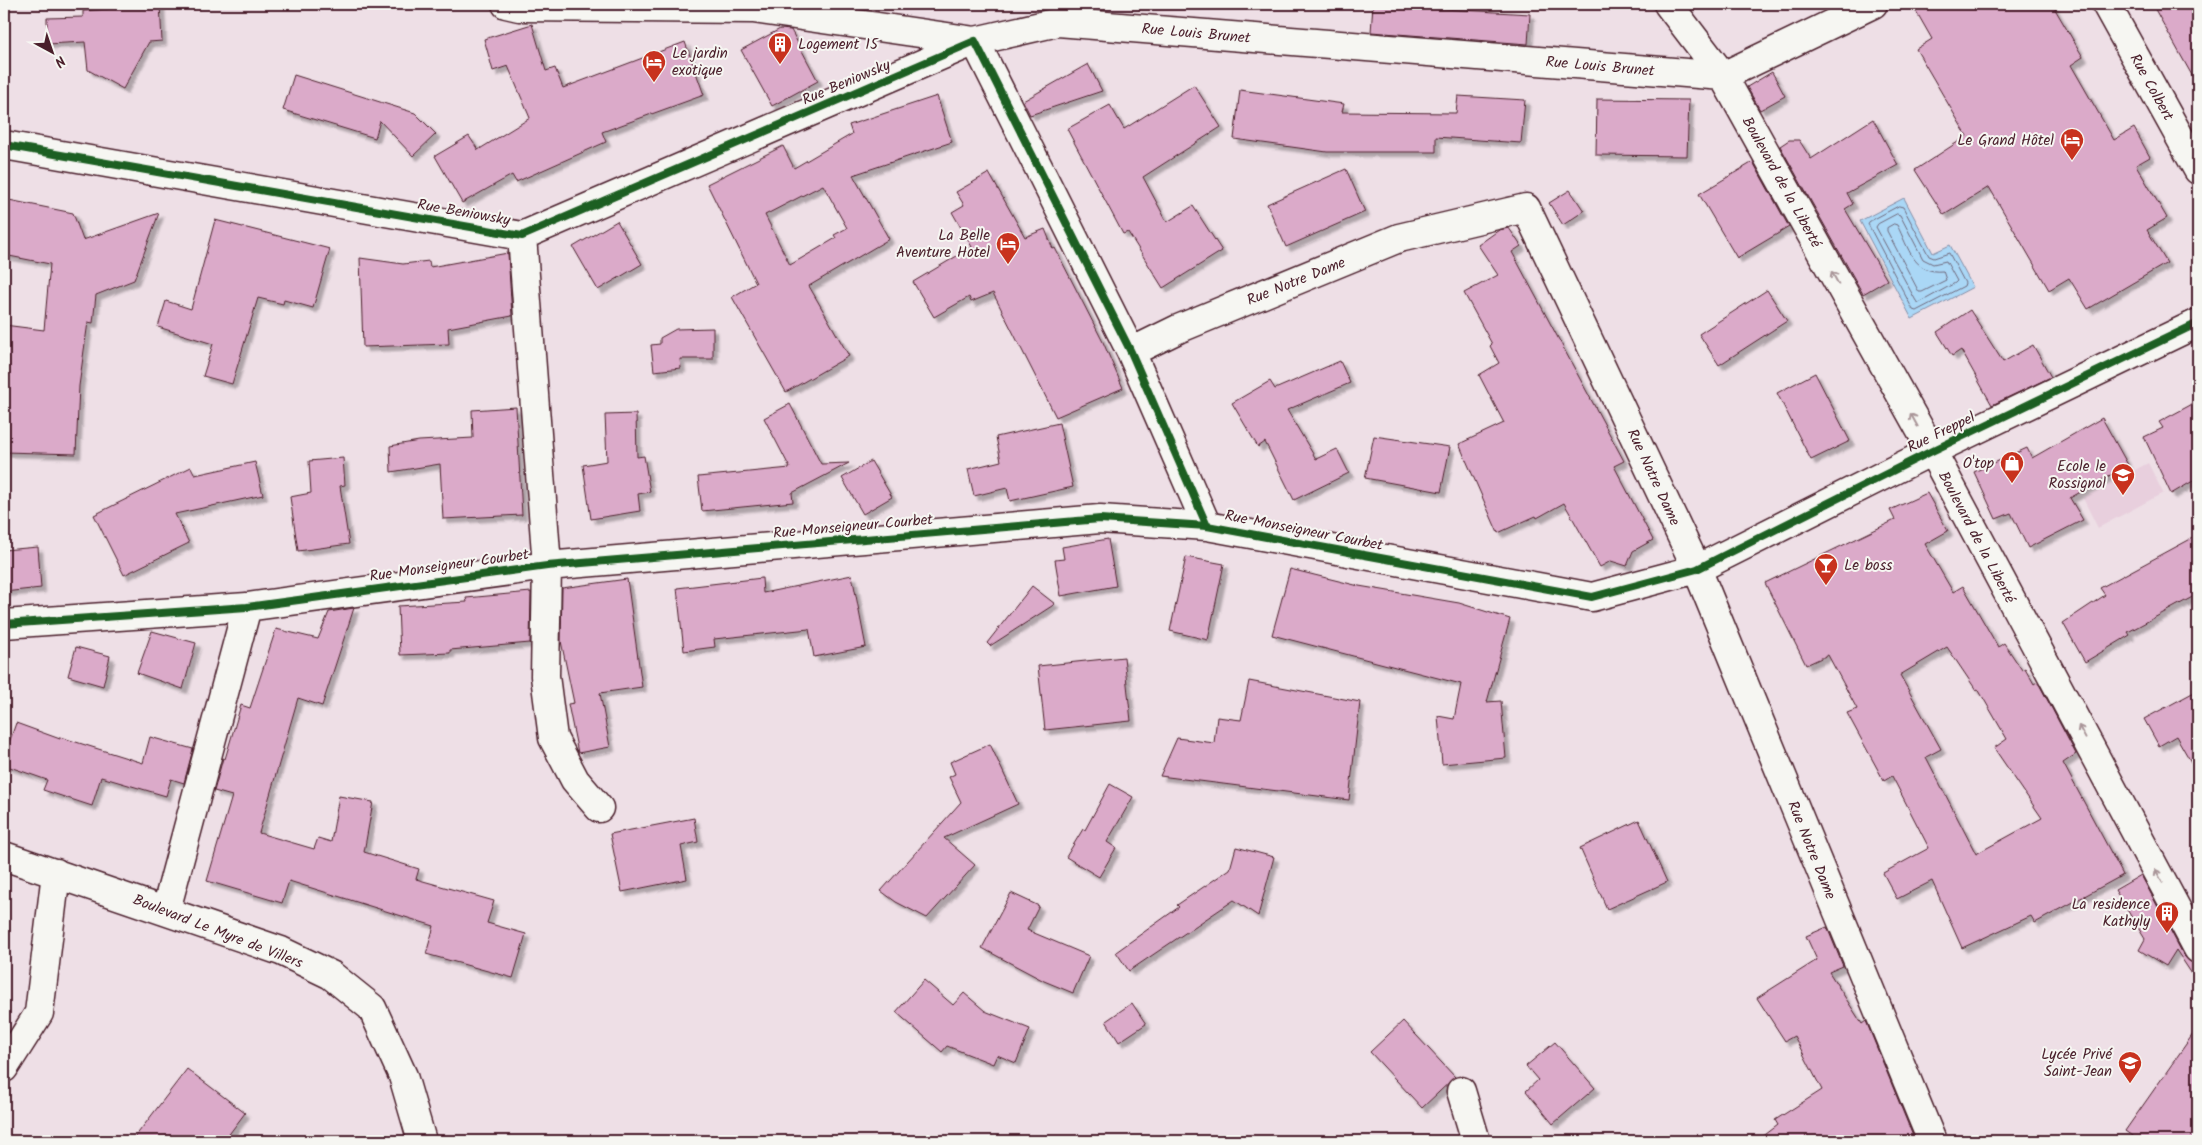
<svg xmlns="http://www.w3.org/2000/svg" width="2202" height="1145" font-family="Kalam,sans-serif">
	<defs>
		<filter id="shadow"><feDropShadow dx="4.5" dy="4.5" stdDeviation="1" flood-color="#0004"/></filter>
	</defs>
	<rect width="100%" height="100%" fill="#eedfe6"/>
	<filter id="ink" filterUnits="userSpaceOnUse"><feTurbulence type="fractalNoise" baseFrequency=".02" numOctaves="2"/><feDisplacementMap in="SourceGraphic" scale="10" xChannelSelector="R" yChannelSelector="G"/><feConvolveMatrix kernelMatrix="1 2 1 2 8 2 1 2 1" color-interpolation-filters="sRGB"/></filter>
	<g filter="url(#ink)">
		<path fill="#e8cfdd" d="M 2148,463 L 2163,493 L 2098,528 L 2083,498 Z"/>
		<path fill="#aad7f6" stroke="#848da5" d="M 1904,198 L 1933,253 L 1950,245 L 1973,287 L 1912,319 L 1860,221 Z"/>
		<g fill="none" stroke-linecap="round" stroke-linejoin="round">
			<path stroke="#70697c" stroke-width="1" d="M 1899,206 L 1903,207 L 1929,256 L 1934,258 L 1949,253 L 1965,283 L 1964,286 L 1916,311 L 1913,310 L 1868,224 L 1869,222 Z
				M 1897,214 L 1900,215 L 1923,259 L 1933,264 L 1946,261 L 1957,281 L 1955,283 L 1919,303 L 1916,301 L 1876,227 L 1878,224 Z
				M 1894,224 L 1897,225 C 1909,248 1913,274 1943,271 L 1946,280 L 1922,292 L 1919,292 L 1887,231 L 1887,228 Z"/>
		</g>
		<path fill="#dbaac9" stroke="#4a1f2b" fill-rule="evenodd" filter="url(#shadow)" d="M 108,4 L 160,4 L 162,41 L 149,42 L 123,89 L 88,70 L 85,42 L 47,44 L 47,18 L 83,17 L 83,11 L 108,9 Z
			M 1912,4 L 2052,4 L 2083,57 L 2071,65 L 2114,140 L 2134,128 L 2150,157 L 2136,165 L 2167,218 L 2147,230 L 2167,263 L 2088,309 L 2069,278 L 2049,290 L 1989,187 L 1944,215 L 1915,170 L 1967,136 L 1916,49 L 1932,39 Z
			M 2152,4 L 2198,4 L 2198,86 Z
			M 1373,5 L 1530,14 L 1528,44 L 1371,32 Z
			M 532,24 L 546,71 L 555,68 L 563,88 L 685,42 L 704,95 L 602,132 L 606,142 L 516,182 L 512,175 L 462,203 L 435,156 L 469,136 L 478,150 L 530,118 L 508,66 L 493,71 L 484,39 Z
			M 780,29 L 791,30 L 818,81 L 772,106 L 741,50 Z
			M 1088,64 L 1102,91 L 1030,115 L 1023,101 Z
			M 1772,72 L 1785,96 L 1760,110 L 1747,87 Z
			M 294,75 L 415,113 L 436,134 L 413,156 L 380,121 L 375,138 L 283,110 Z
			M 1194,85 L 1221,127 L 1143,177 L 1167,222 L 1193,206 L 1222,251 L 1163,288 L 1128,232 L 1123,234 L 1067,129 L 1110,105 L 1124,129 Z
			M 1240,90 L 1344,104 L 1342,112 L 1456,113 L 1458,96 L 1525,100 L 1521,143 L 1436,137 L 1436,152 L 1327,152 L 1234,139 Z
			M 937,96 L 952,142 L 853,175 L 889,239 L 809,286 L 849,356 L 786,392 L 732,297 L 756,283 L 707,184 L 783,146 L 794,168 L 852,134 L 849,125 ZM 823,185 L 847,228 L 834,235 L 836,238 L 790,265 L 765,215 Z
			M 1597,99 L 1689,100 L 1687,156 L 1596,155 Z
			M 1873,119 L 1898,165 L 1847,193 L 1853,204 L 1845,209 L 1887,280 L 1863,294 L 1780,146 L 1789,140 L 1799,140 L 1811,159 Z
			M 1753,162 L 1789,227 L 1737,258 L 1699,194 Z
			M 1346,169 L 1365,212 L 1286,247 L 1267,204 Z
			M 989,173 L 1025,237 L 1045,229 L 1053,249 L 1055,248 L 1103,342 L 1123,388 L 1056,417 L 993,293 L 971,302 L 969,297 L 934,317 L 913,282 L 972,247 L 952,212 L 964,205 L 956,192 Z
			M 1570,190 L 1584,211 L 1563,225 L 1549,203 Z
			M 4,199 L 73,213 L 83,240 L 159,213 L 134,280 L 96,295 L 93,323 L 88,322 L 79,386 L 76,454 L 4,452 L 4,325 L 44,330 L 50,264 L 4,255 Z
			M 215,220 L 330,249 L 313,308 L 284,300 L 283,304 L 258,298 L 232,384 L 203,376 L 213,344 L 158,327 L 166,301 L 191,309 Z
			M 617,221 L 642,264 L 598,290 L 573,247 Z
			M 1509,228 L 1521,246 L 1512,252 L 1624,461 L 1614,466 L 1653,540 L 1633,551 L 1627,566 L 1611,561 L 1600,567 L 1564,503 L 1537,518 L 1536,516 L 1498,533 L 1459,444 L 1504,423 L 1479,375 L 1499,363 L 1490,346 L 1492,344 L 1464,293 L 1498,275 L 1478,245 L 1499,230 Z
			M 508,253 L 512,316 L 448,328 L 449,344 L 363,347 L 360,258 L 403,264 L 429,261 L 430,267 Z
			M 1767,290 L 1787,321 L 1719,365 L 1699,334 Z
			M 1970,310 L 2003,362 L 2033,345 L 2051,377 L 1992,405 L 1961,350 L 1952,356 L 1937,332 Z
			M 713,328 L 713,359 L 680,359 L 681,368 L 654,371 L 651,345 L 660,344 L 660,338 L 676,329 Z
			M 1340,361 L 1350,383 L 1287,410 L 1316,459 L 1337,449 L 1349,473 L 1294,500 L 1265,442 L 1258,447 L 1232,403 L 1270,381 L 1275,389 Z
			M 1815,373 L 1850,441 L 1811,460 L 1777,393 Z
			M 2198,401 L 2198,478 L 2171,494 L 2144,437 L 2163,428 L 2159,422 Z
			M 790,404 L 821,464 L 849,463 L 792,493 L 793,502 L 702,511 L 698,477 L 790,468 L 764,418 Z
			M 516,407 L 522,515 L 443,519 L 440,464 L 391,472 L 390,446 L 419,441 L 473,438 L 472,410 Z
			M 636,414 L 637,457 L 644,456 L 650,492 L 638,494 L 640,511 L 591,519 L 583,465 L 607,461 L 605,415 Z
			M 2102,418 L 2128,465 L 2070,498 L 2083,520 L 2028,548 L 2011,513 L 1996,519 L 1974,472 L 2027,448 L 2032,458 Z
			M 1059,423 L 1073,487 L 1010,501 L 1007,488 L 974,496 L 968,469 L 1001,461 L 996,437 Z
			M 1374,436 L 1450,447 L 1441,492 L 1365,478 Z
			M 343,458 L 345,485 L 340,486 L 349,544 L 298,551 L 290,497 L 311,493 L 309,461 Z
			M 871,461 L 892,497 L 863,514 L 842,478 Z
			M 255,462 L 263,495 L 175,514 L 189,543 L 124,575 L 94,515 L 191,467 L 195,475 Z
			M 1927,493 L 1948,531 L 1925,544 L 1953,592 L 1963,586 L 1998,647 L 2004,643 L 2022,670 L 2025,668 L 2034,684 L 2037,682 L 2040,686 L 2076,754 L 2063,763 L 2123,875 L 2035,923 L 2031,916 L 1962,948 L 1932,881 L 1897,899 L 1883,873 L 1929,848 L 1892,776 L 1884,781 L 1847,713 L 1857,709 L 1828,655 L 1806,665 L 1765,583 L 1895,520 L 1890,510 ZM 1947,647 L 1976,690 L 1978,689 L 2007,739 L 1994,748 L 2042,818 L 1976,854 L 1926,757 L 1941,749 L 1900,675 Z
			M 2198,535 L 2198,594 L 2128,632 L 2130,635 L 2085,662 L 2063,623 L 2105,595 L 2100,588 Z
			M 1108,539 L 1116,586 L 1061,596 L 1055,560 L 1064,559 L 1062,547 Z
			M 38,547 L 41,588 L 4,592 L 4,550 Z
			M 1186,557 L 1224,564 L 1208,640 L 1170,631 Z
			M 1290,569 L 1359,586 L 1459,603 L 1510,619 L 1487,702 L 1501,701 L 1506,758 L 1442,764 L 1438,716 L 1454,719 L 1461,684 L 1272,635 Z
			M 852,575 L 866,647 L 814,657 L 809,629 L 714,639 L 715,647 L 684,651 L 677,588 L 762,578 L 763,593 Z
			M 627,579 L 642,687 L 600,693 L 610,747 L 578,753 L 568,704 L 574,703 L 561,641 L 562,588 Z
			M 1032,586 L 1055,604 L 990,646 L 987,643 Z
			M 531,592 L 530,643 L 450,650 L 450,653 L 400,655 L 398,606 L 467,602 L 466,598 Z
			M 354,608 L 322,706 L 298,698 L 259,833 L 314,849 L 318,838 L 331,842 L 339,796 L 373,802 L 364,852 L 419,869 L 416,879 L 494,901 L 487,923 L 526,934 L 513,978 L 426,954 L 434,926 L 289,881 L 282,903 L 207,881 L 232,796 L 214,791 L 223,758 L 225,759 L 241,705 L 250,708 L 276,629 L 318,639 L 329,612 Z
			M 152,631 L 196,643 L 183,689 L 137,673 Z
			M 76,647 L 110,656 L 103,686 L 68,676 Z
			M 1124,657 L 1131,721 L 1045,730 L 1038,666 Z
			M 1249,681 L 1360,702 L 1349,800 L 1160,776 L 1177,738 L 1214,743 L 1217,717 L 1241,720 Z
			M 2198,690 L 2198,774 L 2176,736 L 2159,746 L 2144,719 Z
			M 16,723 L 60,739 L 60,737 L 143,763 L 150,737 L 193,749 L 184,783 L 171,779 L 166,796 L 101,777 L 92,806 L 43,790 L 47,780 L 4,765 L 4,757 Z
			M 990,744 L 1018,804 L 944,838 L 975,865 L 927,918 L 896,902 L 881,891 L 961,802 L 949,777 L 955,774 L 950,762 Z
			M 1110,784 L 1133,797 L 1107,842 L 1116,848 L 1099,877 L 1066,857 L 1083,829 L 1085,830 Z
			M 694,818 L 698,842 L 681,846 L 687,879 L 622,892 L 610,834 Z
			M 1639,820 L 1667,882 L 1607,909 L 1580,848 Z
			M 1236,847 L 1274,857 L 1258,916 L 1234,900 L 1129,971 L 1116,952 L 1179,907 L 1177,905 L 1230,869 Z
			M 2141,875 L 2184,956 L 2190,962 L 2198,964 L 2198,983 L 2176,950 L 2166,966 L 2139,950 L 2145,939 L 2115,890 Z
			M 1011,893 L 1039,906 L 1027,930 L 1089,956 L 1073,993 L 1044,981 L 982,948 Z
			M 1827,927 L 1843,966 L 1829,972 L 1862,1024 L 1866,1021 L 1915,1141 L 1757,1141 L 1778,1125 L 1775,1120 L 1822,1090 L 1794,1036 L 1785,1041 L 1757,998 L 1817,960 L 1806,936 Z
			M 924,980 L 953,1005 L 964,993 L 985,1011 L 1030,1029 L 1016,1063 L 997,1055 L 993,1064 L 947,1046 L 942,1052 L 896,1012 Z
			M 1132,1003 L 1146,1024 L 1119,1042 L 1106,1021 Z
			M 1403,1021 L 1455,1077 L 1422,1108 L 1370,1052 Z
			M 2198,1027 L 2198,1131 L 2191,1141 L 2139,1141 L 2125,1131 Z
			M 1555,1042 L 1595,1088 L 1553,1124 L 1526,1091 L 1538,1080 L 1526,1066 Z
			M 187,1069 L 245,1113 L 224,1141 L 132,1141 Z"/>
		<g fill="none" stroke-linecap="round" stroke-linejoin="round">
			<g stroke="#4a1f2b" stroke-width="31">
				<path id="minor" d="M 506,4 L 519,7 L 753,9 L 975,41 L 1058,22 L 1723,76 L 1873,4
					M 1668,4 L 1723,76 L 1932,451 L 2198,949
					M 4,145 L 522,236 L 975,41 L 1131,352 L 1207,526
					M 522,236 L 547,566 L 545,676 L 553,738 L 575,780 L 599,808
					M 1131,352 L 1178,329 L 1399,238 L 1526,208 L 1697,569 L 1932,1141
					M 4,624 L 247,607 L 547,566 L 1100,519 L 1207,526 L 1592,597 L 1697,569 L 1932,451 L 2198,323
					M 4,856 L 281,951 L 331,975 L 372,1008 L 403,1076 L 422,1141
					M 166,910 L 247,607
					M 4,1068 L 39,1013 L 56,873
					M 1461,1091 L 1476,1141"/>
			</g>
			<g stroke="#4a1f2b" stroke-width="31">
				<path id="major" d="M 2106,4 L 2198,170"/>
			</g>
			<use href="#minor" stroke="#f6f6f2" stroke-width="28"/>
			<use href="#major" stroke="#f6f6f2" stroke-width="28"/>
			<g stroke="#f6f6f2" stroke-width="11">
				<path id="cycleway" d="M 4,145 L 522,236 L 975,41 L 1131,352 L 1207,526
					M 4,624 L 247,607 L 547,566 L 1100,519 L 1207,526 L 1592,597 L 1697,569 L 1932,451 L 2198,323"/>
			</g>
			<use href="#cycleway" stroke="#1b5e20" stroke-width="8"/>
		</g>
		<defs><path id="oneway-shaft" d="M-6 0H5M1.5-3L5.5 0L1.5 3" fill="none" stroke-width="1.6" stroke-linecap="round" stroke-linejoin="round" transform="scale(1.25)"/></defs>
		<g stroke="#a99598">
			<use href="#oneway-shaft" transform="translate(1835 278) rotate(-119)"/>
			<use href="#oneway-shaft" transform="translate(1914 420) rotate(-119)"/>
			<use href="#oneway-shaft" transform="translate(2082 732) rotate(-118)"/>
			<use href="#oneway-shaft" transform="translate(2159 876) rotate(-118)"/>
		</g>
	</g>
	<defs>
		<g id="building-pin" transform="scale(1.25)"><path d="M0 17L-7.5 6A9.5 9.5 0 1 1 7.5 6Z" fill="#c8321e" stroke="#f6f6f2"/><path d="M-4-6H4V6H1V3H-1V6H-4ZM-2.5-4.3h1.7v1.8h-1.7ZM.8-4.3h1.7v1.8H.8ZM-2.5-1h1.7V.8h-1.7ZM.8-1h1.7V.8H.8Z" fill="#fff"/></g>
		<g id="hotel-pin" transform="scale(1.25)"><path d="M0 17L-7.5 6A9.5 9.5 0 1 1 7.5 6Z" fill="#c8321e" stroke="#f6f6f2"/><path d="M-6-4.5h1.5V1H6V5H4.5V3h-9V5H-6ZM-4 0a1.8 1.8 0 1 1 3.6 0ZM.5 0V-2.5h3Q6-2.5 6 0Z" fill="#fff"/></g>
		<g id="shop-pin" transform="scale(1.25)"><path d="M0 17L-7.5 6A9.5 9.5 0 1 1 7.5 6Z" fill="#c8321e" stroke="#f6f6f2"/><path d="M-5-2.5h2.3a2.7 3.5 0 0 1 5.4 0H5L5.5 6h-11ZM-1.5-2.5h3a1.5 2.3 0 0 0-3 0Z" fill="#fff"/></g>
		<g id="school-pin" transform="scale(1.25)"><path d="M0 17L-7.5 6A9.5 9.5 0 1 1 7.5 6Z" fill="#c8321e" stroke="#f6f6f2"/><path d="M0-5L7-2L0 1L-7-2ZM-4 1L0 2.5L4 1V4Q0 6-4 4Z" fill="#fff"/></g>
		<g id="bar-pin" transform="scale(1.25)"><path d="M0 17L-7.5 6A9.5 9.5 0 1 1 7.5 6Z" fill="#c8321e" stroke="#f6f6f2"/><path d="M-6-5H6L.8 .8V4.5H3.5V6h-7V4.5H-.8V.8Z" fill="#fff"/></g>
	</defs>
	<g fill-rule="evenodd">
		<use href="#building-pin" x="780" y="44"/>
		<use href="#hotel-pin" x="654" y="62"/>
		<use href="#hotel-pin" x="2072" y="140"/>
		<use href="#hotel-pin" x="1008" y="244"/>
		<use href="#shop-pin" x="2012" y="463"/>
		<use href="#school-pin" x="2123" y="475"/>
		<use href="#bar-pin" x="1826" y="565"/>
		<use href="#building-pin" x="2167" y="913"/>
		<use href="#school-pin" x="2130" y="1063"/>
	</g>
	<g text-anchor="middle" stroke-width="4" stroke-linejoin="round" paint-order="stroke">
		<g font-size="15" fill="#4a1f2b" stroke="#f6f6f2">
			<text transform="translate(1196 33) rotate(5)" y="5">Rue Louis Brunet</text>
			<text transform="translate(1600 66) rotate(5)" y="5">Rue Louis Brunet</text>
			<text transform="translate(846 82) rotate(-23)" y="5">Rue Beniowsky</text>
			<text transform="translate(2152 87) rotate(61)" y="5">Rue Colbert</text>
			<text transform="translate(1782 182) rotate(61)" y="5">Boulevard de la Liberté</text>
			<text transform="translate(464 212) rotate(10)" y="5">Rue Beniowsky</text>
			<text transform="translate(1296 281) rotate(-22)" y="5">Rue Notre Dame</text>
			<text transform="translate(1941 432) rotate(-26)" y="5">Rue Freppel</text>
			<text transform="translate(1654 477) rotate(65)" y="5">Rue Notre Dame</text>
			<text transform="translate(853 526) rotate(-5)" y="5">Rue Monseigneur Courbet</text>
			<text transform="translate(1304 530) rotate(11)" y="5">Rue Monseigneur Courbet</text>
			<text transform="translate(1977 537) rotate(62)" y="5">Boulevard de la Liberté</text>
			<text transform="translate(449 565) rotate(-8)" y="5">Rue Monseigneur Courbet</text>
			<text transform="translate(1812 850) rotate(68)" y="5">Rue Notre Dame</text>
			<text transform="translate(218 931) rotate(21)" y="5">Boulevard Le Myre de Villers</text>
		</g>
		<g font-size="15" fill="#4a1f2b" stroke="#f6f6f2" text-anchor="end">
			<text x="798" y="49" text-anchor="start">Logement 15</text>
			<text x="672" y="58" text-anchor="start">Le jardin<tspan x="672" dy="17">exotique</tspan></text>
			<text x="2054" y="145">Le Grand Hôtel</text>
			<text x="990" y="240">La Belle<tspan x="990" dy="17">Aventure Hotel</tspan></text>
			<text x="1994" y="468">O'top</text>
			<text x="2106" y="471">Ecole le<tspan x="2106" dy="17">Rossignol</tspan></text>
			<text x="1844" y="570" text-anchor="start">Le boss</text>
			<text x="2150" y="909">La residence<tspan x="2150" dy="17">Kathyly</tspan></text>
			<text x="2112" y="1059">Lycée Privé<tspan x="2112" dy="17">Saint-Jean</tspan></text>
		</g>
	</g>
	<rect width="2202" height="1145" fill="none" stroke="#f6f6f2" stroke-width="20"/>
	<rect x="10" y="10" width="2182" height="1125" fill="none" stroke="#4a1f2b" stroke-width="2" filter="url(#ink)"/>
	<g transform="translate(52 52) rotate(140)" stroke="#f6f6f2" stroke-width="4" paint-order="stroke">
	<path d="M0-4L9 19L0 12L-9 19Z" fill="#4a1f2b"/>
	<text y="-8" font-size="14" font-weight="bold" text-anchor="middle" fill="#4a1f2b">N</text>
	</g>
</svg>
